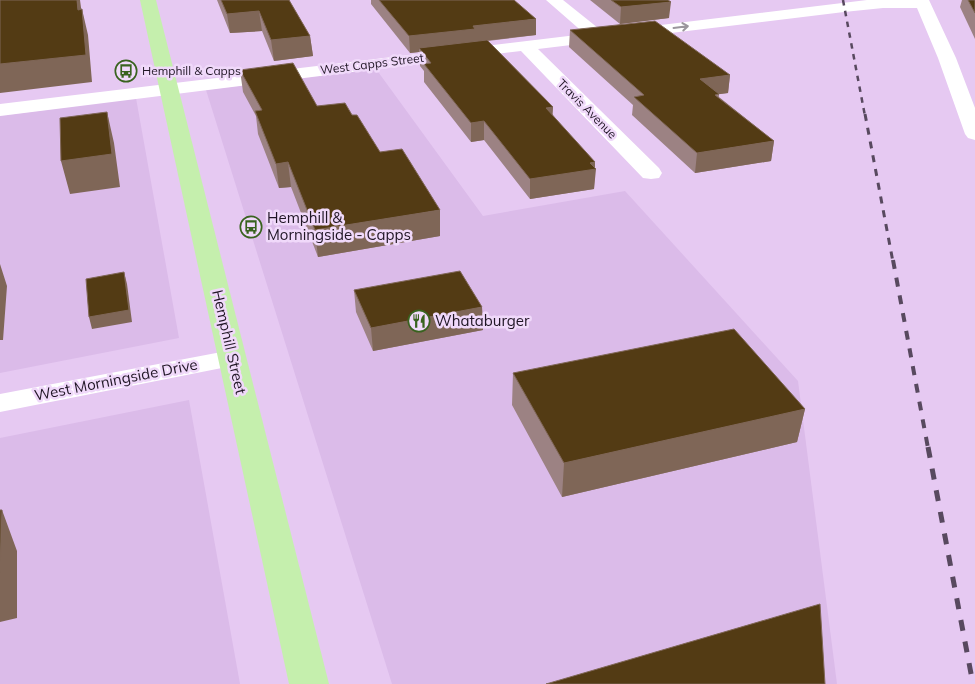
<svg xmlns="http://www.w3.org/2000/svg" width="975" height="684" font-family="Mulish,sans-serif">
	<rect width="100%" height="100%" fill="#e6c9f2"/>
	<path fill="#dbbbe9" d="M 376,69 L 483,216 L 625,191 L 798,381 L 837,684 L 392,684 L 206,90 Z
		M 136,98 L 179,338 L 0,373 L 0,116 Z
		M 189,400 L 240,684 L 0,684 L 0,438 Z"/>
	<g fill="none" stroke-linecap="round" stroke-linejoin="round">
		<path fill="#fff" fill-rule="evenodd" d="M 546,0 L 563,0 L 603,32 L 867,0 L 929,0 L 956,58 L 975,108 L 975,140 L 968,138 L 965,134 L 938,58 L 917,8 L 883,8 L 844,12 L 538,49 L 659,168 L 662,173 L 659,178 L 651,179 L 643,178 L 521,51 L 0,116 L 0,104 L 585,34 Z
			M 232,350 L 242,352 L 246,358 L 242,364 L 0,412 L 0,394 Z"/>
		<path fill="#c5efad" fill-rule="evenodd" d="M 140,0 L 156,0 L 329,684 L 289,684 Z"/>
		<path stroke="#58495f" stroke-width="2.5" stroke-dasharray="5.5 5.5" stroke-linecap="butt" d="M 843,0 L 865,116"/>
		<path stroke="#58495f" stroke-width="3" stroke-dasharray="7 7" stroke-linecap="butt" d="M 865,114 L 893,262"/>
		<path stroke="#58495f" stroke-width="4" stroke-dasharray="9 9" stroke-linecap="butt" d="M 893,260 L 928,448"/>
		<path stroke="#58495f" stroke-width="5" stroke-dasharray="11 11" stroke-linecap="butt" d="M 928,447 L 973,684"/>
	</g>
	<path fill="#9c8283" d="M 217,0 L 289,0 L 310,36 L 313,56 L 274,61 L 262,31 L 230,33 Z
		M 371,0 L 514,0 L 536,35 L 488,41 L 553,107 L 552,114 L 595,168 L 594,189 L 530,199 L 484,140 L 471,142 L 424,82 L 424,71 L 420,66 L 419,52 L 410,53 L 371,4 Z
		M 590,0 L 668,0 L 669,18 L 620,24 Z
		M 962,0 L 975,0 L 975,39 L 960,7 Z
		M 570,30 L 730,75 L 728,93 L 719,94 L 719,97 L 774,141 L 771,161 L 695,173 L 632,115 L 633,105 L 569,47 Z
		M 240,70 L 317,106 L 352,115 L 380,152 L 440,236 L 318,257 L 291,187 L 279,188 L 258,134 L 256,116 L 243,92 Z
		M 354,290 L 482,307 L 483,330 L 373,351 L 356,312 Z
		M 513,373 L 805,409 L 797,442 L 562,497 L 512,405 Z"/>
	<path fill="#7f6657" d="M 77,0 L 80,0 L 84,30 L 82,9 L 88,35 L 92,82 L 0,93 L 0,64 L 78,10 Z
		M 671,2 L 669,18 L 620,24 L 621,7 Z
		M 259,11 L 262,31 L 230,33 L 227,14 Z
		M 536,19 L 536,35 L 419,48 L 419,52 L 410,53 L 409,36 L 473,26 Z
		M 310,36 L 313,56 L 274,61 L 271,40 Z
		M 730,75 L 728,93 L 698,97 L 700,79 Z
		M 553,107 L 552,125 L 546,108 Z
		M 107,112 L 114,143 L 120,187 L 70,194 L 61,161 Z
		M 484,121 L 484,140 L 471,142 L 471,123 Z
		M 774,141 L 771,161 L 695,173 L 697,153 Z
		M 288,162 L 291,187 L 279,188 L 276,164 Z
		M 595,162 L 595,169 L 596,169 L 594,189 L 530,199 L 530,179 Z
		M 440,210 L 440,236 L 318,257 L 315,230 Z
		M 0,264 L 7,286 L 3,340 L 0,340 Z
		M 124,272 L 127,284 L 132,322 L 92,329 L 89,317 Z
		M 482,307 L 483,330 L 373,351 L 371,328 Z
		M 805,409 L 797,442 L 562,497 L 564,463 Z
		M 2,510 L 17,551 L 17,618 L 0,622 L 0,573 Z"/>
	<path fill="#533b14" stroke="#7f6657" d="M 0,0 L 77,0 L 78,10 L 82,9 L 86,55 L 0,64 Z
		M 221,0 L 289,0 L 310,36 L 271,40 L 259,11 L 227,14 Z
		M 379,0 L 514,0 L 536,19 L 473,26 L 475,29 L 409,36 Z
		M 611,0 L 668,0 L 671,2 L 621,7 Z
		M 968,0 L 975,0 L 975,13 Z
		M 655,21 L 730,75 L 700,79 L 719,94 L 715,95 L 774,141 L 697,153 L 634,97 L 644,95 L 570,30 Z
		M 487,40 L 553,107 L 546,108 L 595,162 L 590,163 L 596,169 L 530,179 L 484,121 L 471,123 L 424,64 L 431,63 L 419,48 Z
		M 293,63 L 317,106 L 345,103 L 352,115 L 357,115 L 380,152 L 402,149 L 440,210 L 315,230 L 288,162 L 276,164 L 255,111 L 262,110 L 240,70 Z
		M 107,112 L 112,154 L 61,161 L 60,118 Z
		M 460,271 L 482,307 L 371,328 L 354,290 Z
		M 124,272 L 129,310 L 89,317 L 86,279 Z
		M 734,329 L 805,409 L 564,463 L 513,373 Z
		M 0,510 L 2,510 L 0,573 Z
		M 820,604 L 825,684 L 546,684 Z"/>
	<defs><path id="oneway-shaft" d="M-6 0H5M1.5-3L5.5 0L1.5 3" fill="none" stroke-width="1.6" stroke-linecap="round" stroke-linejoin="round" transform="scale(1.25)"/></defs>
	<use stroke="#9b969d" href="#oneway-shaft" transform="translate(681 27) rotate(-7)"/>
	<defs>
		<g id="bus-ring" transform="scale(1.125)"><circle r="9.5" fill="#f0d9fa" stroke="#39631f" stroke-width="1.5"/><path d="M-5-6H5V4H4V6H2V4H-2V6H-4V4H-5ZM-3.5-4V0h7V-4ZM-3.5 1.2v1.5H-2V1.2ZM2 1.2v1.5H3.5V1.2Z" fill="#39631f"/></g>
		<g id="restaurant-ring" transform="scale(1.125)"><circle r="9.5" fill="#f0d9fa" stroke="#39631f" stroke-width="1.5"/><path d="M-5-6h1v4h1v-4h1v4h1v-4h1v5L-1.5 .5V6h-2V.5L-5-1ZM5-6V6H3V1.5H1.5Q1.5-4 5-6Z" fill="#39631f"/></g>
	</defs>
	<g fill-rule="evenodd">
		<use href="#bus-ring" x="126" y="71"/>
		<use href="#bus-ring" x="251" y="227"/>
		<use href="#restaurant-ring" x="419" y="321"/>
	</g>
	<g text-anchor="middle" stroke-width="5" stroke-linejoin="round" paint-order="stroke">
		<g font-size="12" fill="#201625" stroke="#f0d9fa">
			<text transform="translate(372 64) rotate(-7)" y="4">West Capps Street</text>
			<text transform="translate(587 109) rotate(45)" y="4">Travis Avenue</text>
		</g>
		<g font-size="12" fill="#201625" stroke="#f0d9fa" text-anchor="start">
			<text x="142" y="75">Hemphill &amp; Capps</text>
		</g>
		<g font-size="15" fill="#201625" stroke="#f0d9fa" text-anchor="start">
			<text x="267" y="223">Hemphill &amp;<tspan x="267" dy="17">Morningside - Capps</tspan></text>
			<text x="435" y="326">Whataburger</text>
		</g>
		<g font-size="15" fill="#201625" stroke="#f0d9fa">
			<text transform="translate(229 342) rotate(77)" y="5">Hemphill Street</text>
			<text transform="translate(116 380) rotate(-11)" y="5">West Morningside Drive</text>
		</g>
	</g>
</svg>
